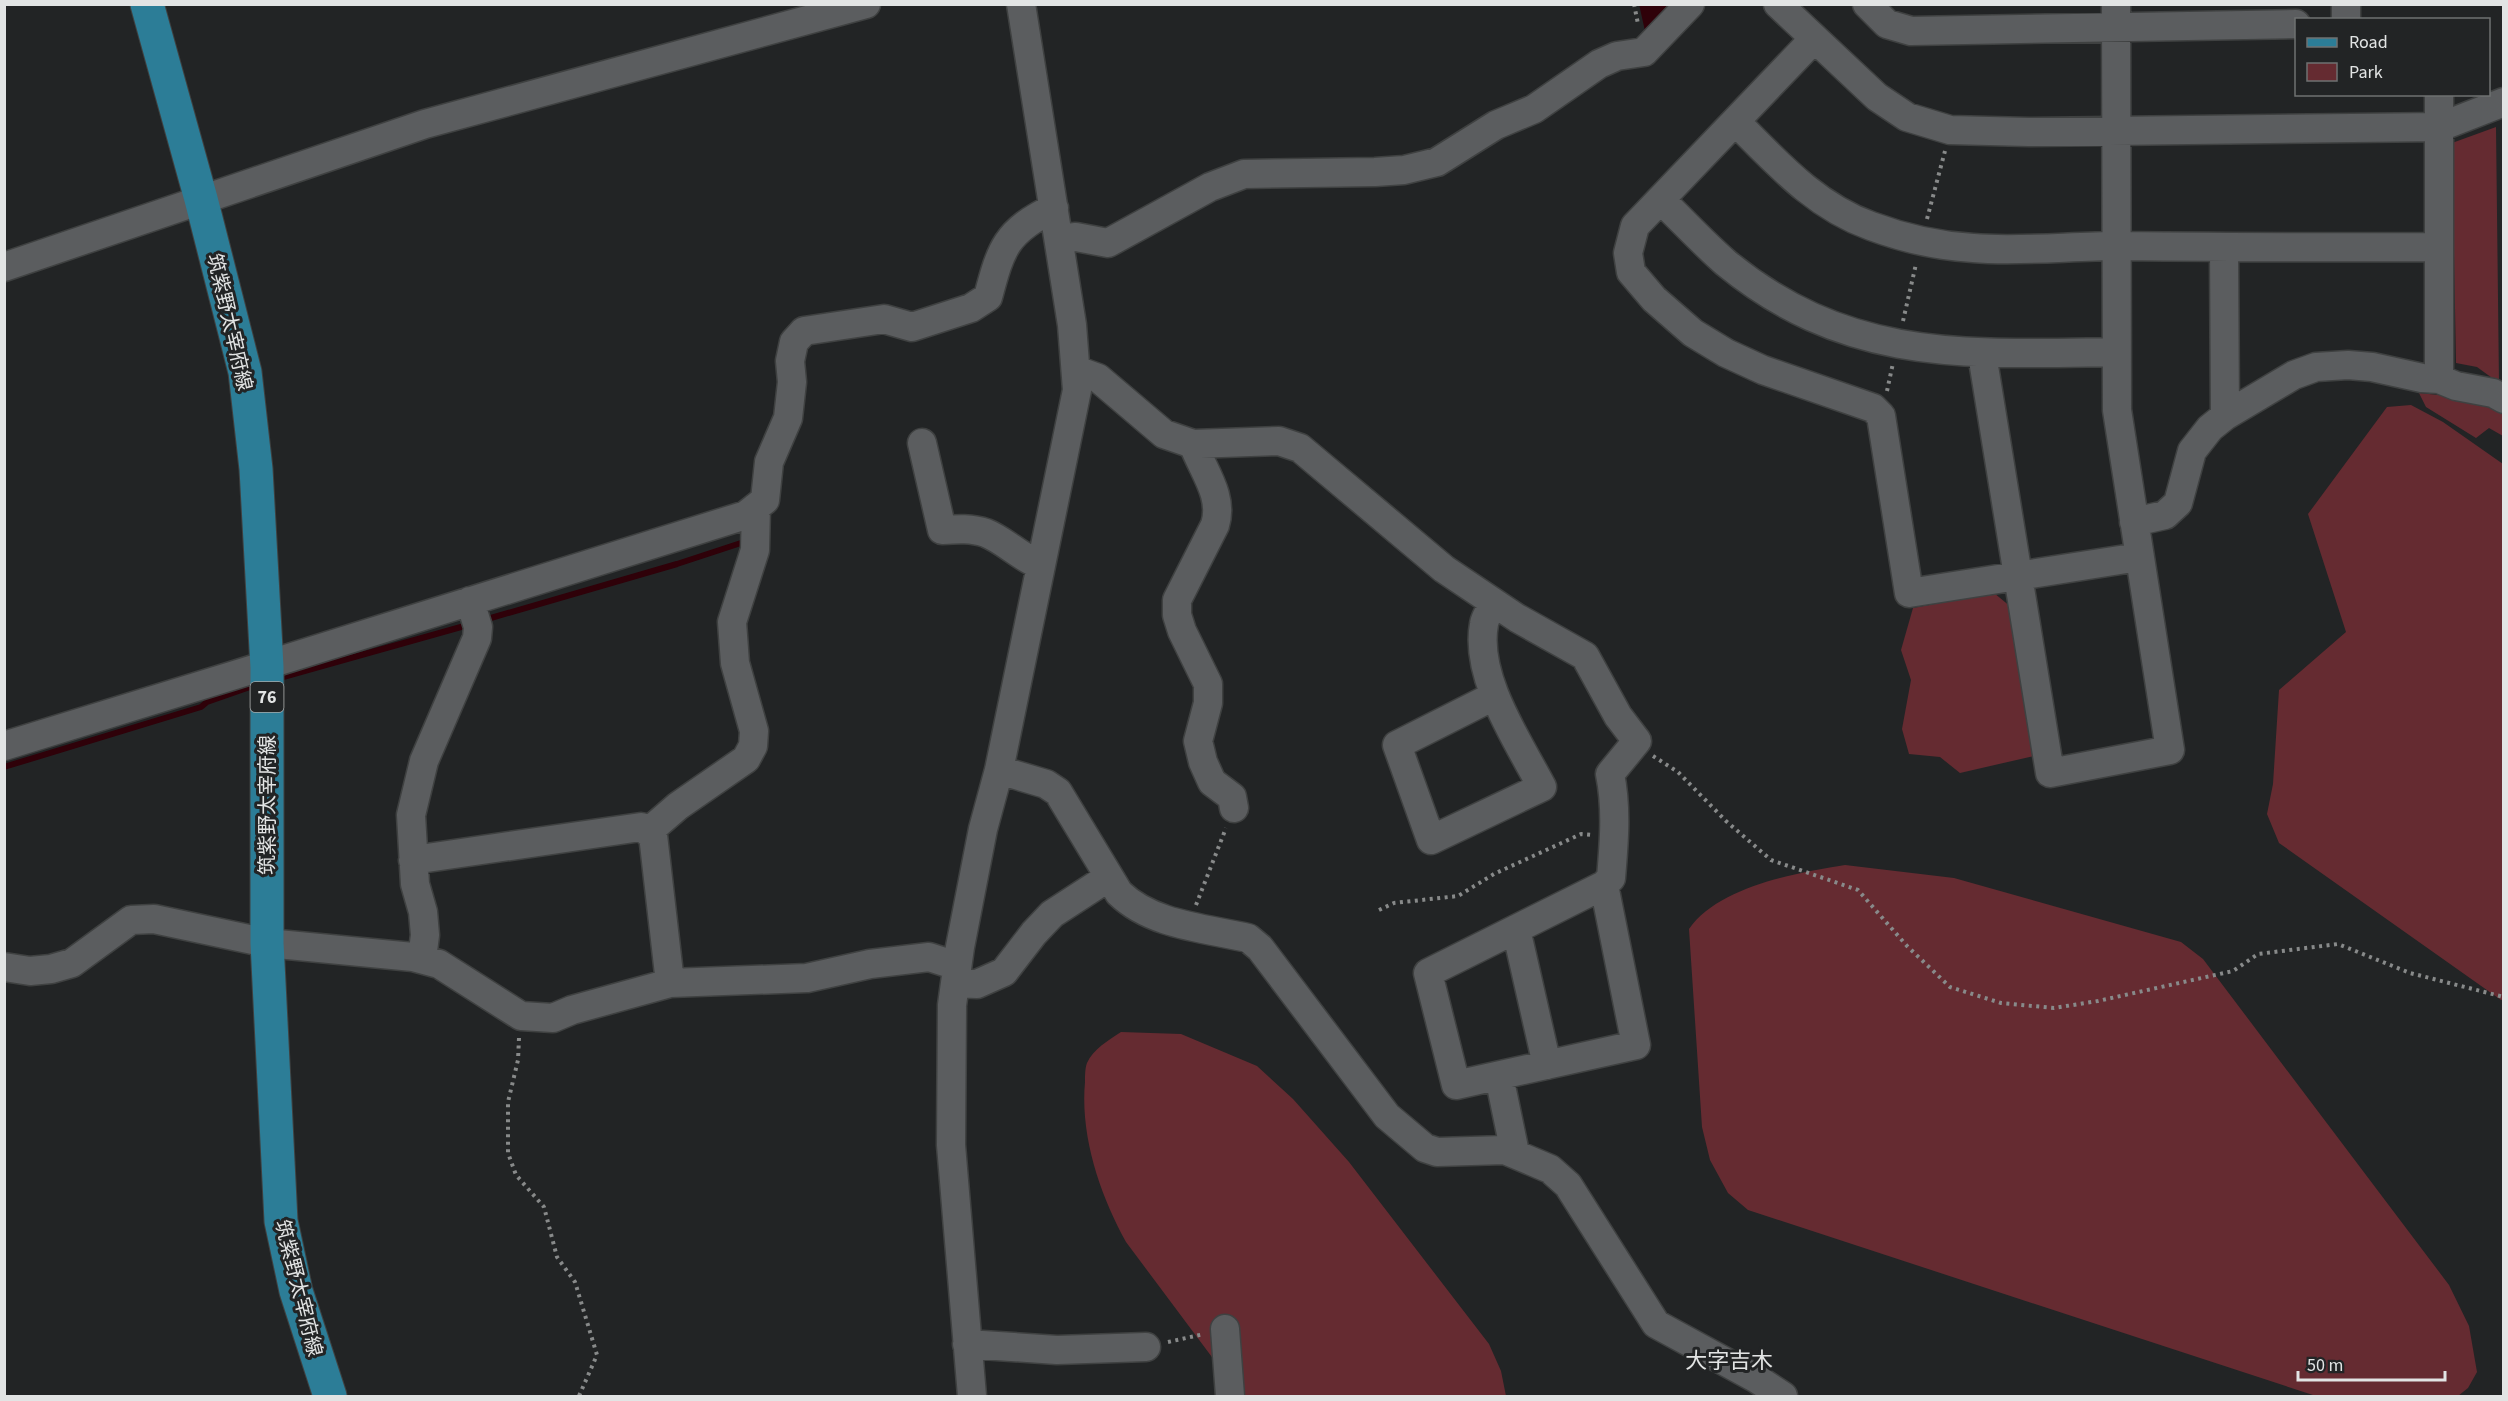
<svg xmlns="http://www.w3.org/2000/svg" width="2508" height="1401" font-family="'Source Sans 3','Noto Sans JP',sans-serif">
	<rect width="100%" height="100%" fill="#222425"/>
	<path fill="#652b31" d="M 2496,127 L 2499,383 L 2477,367 L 2456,363 L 2452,143 Z
		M 2419,393 L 2496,401 L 2503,408 L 2503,436 L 2489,428 L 2476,438 L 2426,407 Z
		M 2411,405 L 2443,422 L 2503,464 L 2504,999 L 2501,1000 L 2279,843 L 2267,814 L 2273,784 L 2279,690 L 2346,632 L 2308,514 L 2387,407 Z
		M 1994,593 L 2011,607 L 2038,755 L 1960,773 L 1940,757 L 1909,754 L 1902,729 L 1911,680 L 1901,650 L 1913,608 Z
		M 1845,865 L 1954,878 L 2181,942 L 2203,959 L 2449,1285 L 2469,1326 L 2477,1372 L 2468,1388 L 2458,1396 L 2316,1396 L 1748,1210 L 1728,1193 L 1710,1160 L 1702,1127 L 1689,929 C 1719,886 1797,873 1845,865 Z
		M 1121,1032 L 1181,1034 L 1257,1066 L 1293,1099 L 1349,1162 L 1489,1344 L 1501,1371 L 1506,1396 L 1241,1396 L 1126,1242 C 1100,1195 1080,1136 1085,1082 C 1085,1076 1085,1068 1087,1063 C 1093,1049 1109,1040 1121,1032 Z"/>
	<path fill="#2f0109" d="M 1639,4 L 1682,5 L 1647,40 Z"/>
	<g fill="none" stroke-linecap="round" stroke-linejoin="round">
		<path stroke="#2f0109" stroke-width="6" d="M 484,620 L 677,564 L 747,541
			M 276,679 L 468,625
			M 4,767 L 201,707 L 207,702 L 258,684"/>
		<g stroke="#3f4141" stroke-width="31">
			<path id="minor" d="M 1778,4 L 1877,97 L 1907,117 L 1950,130 L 2029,132 L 2440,127 L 2504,102
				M 1867,4 L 1887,24 L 1911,31 L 2296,24
				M 2346,4 L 2346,20
				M 1813,40 L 1635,226 L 1628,253 L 1631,272 L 1654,299 L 1693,333 L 1726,353 L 1763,370 L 1873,408 L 1881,416 L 1909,593 L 2139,557
				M 1736,122 C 1777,163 1815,206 1871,226 C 1903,238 1939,246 1973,248 C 2019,252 2071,246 2118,246 C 2225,247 2332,248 2439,247
				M 1661,200 C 1682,220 1703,243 1726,263 C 1848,363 1968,354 2115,352
				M 1059,239 L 1076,237 L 1108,243 L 1210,187 L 1244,174 L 1375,172 L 1404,170 L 1437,162 L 1496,125 L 1534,109 L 1599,64 L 1617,56 L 1644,52 L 1690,4
				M 2224,248 L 2225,416
				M 4,267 L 425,124 L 866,4
				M 1982,354 L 2050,773 L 2170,750 L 2117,410 L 2116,4
				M 1076,370 L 1098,378 L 1164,434 L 1193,444 L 1279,441 L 1300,448 L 1444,569 L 1517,618 L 1585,656 L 1618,716 L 1637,741 L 1610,774 C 1617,808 1614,843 1611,878 L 1604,885
				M 2439,379 L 2439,94
				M 922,443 L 942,530 C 957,529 972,528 986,533 C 1004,540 1020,557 1040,565
				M 1193,444 C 1203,471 1224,496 1215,525 L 1177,600 L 1177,615 L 1182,631 L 1208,684 L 1208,703 L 1198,741 L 1203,762 L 1212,782 L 1232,797 L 1234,808
				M 2134,522 L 2165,515 L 2178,503 L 2192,451 L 2210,428 L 2225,416 L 2294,375 L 2316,367 L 2348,365 L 2372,367 L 2422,378 L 2439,379 L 2456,386 L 2493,393 L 2504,399
				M 1494,696 L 1397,745 L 1431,840 L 1542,787 C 1518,741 1474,677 1484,624 C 1485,617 1491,609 1494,603
				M 4,746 C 252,671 499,591 746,515 L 765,500 L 769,462 L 788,418 L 792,382 L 790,361 L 794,342 L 804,331 L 884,319 L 912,327 L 971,308 L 988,297 C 1001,248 1006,231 1054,208
				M 999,770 L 1046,784 L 1058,792 L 1119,893 C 1152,925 1204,928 1248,938 L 1260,948 L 1387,1116 L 1425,1148 L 1437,1152 L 1505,1150 L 1550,1169 L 1568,1185 L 1656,1324 L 1757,1379 L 1783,1396
				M 648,832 L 678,806 L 746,759 L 753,746 L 754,731 L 735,663 L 732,622 L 755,550 L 756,507
				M 413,860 L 641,827 L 653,835 L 670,983
				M 1604,885 L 1636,1045 L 1456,1085 L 1428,973 Z
				M 1516,929 L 1547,1065
				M 422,959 L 425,935 L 423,912 L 415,884 L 411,815 L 424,761 L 477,638 L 478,627 L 470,601
				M 4,967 L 30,971 L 51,969 L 72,963 L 131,920 L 154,919 L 267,943 L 413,957 L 439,964 L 521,1016 L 553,1018 L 572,1010 L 670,983 L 807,978 L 870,964 L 929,957 L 957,966
				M 955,983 L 977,984 L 1004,972 L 1034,933 L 1052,914 L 1109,877
				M 1499,1076 L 1515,1153
				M 1225,1329 L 1230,1396
				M 967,1344 L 1057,1350 L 1146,1347
				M 972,1396 L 951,1145 L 952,1005 L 960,947 L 983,829 L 999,770 L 1077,390 L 1072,325 L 1021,4"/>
		</g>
		<g stroke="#3f4141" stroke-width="35">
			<path id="major" d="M 147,4 L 201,199 L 245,372 L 256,469 L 267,667 L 267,943 L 281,1221 L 296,1291 L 330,1396"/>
		</g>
		<path stroke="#888a8a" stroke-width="4" stroke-dasharray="3 4.5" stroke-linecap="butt" d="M 1634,4 L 1638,24
			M 1927,219 L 1945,151
			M 1903,321 L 1916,264
			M 1887,391 L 1893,363
			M 1653,756 L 1678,772 L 1726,821 L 1771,860 L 1858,890 L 1907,946 L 1950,987 L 2001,1003 L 2054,1008 L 2098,1001 L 2233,971 L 2258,954 L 2338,944 L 2410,973 L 2504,997
			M 1196,905 L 1226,828
			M 1379,910 L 1394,903 L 1458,896 L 1494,874 L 1581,834 L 1592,835
			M 519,1038 L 518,1060 L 508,1102 L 508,1153 L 516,1175 L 544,1207 L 557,1257 L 575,1282 L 597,1355 L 579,1396
			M 1168,1342 L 1204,1334"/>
		<use href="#minor" stroke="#5b5d5f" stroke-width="28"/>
		<use href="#major" stroke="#2c7d97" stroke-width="33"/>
	</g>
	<g text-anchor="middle" stroke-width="6" stroke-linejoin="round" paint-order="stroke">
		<rect fill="#222425" stroke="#a8aaab" stroke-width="1.5" x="250.5" y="682" width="33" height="30" rx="4.5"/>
		<g font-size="18" font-weight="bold" fill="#e2e4e4">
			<text x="267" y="703">76</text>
		</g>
		<g font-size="20" fill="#e2e4e4" stroke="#222425">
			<text transform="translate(230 322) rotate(77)" y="7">筑紫野太宰府線</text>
			<text transform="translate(267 805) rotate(-90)" y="7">筑紫野太宰府線</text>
			<text transform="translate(299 1288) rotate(76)" y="7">筑紫野太宰府線</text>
		</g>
		<g font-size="22" fill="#e2e4e4" stroke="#222425">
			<text x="1729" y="1368">大字吉木</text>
		</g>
	</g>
	<rect width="2508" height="1401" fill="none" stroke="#e2e4e4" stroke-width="12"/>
	<rect x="2295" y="18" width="195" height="78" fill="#222425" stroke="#6f7171" stroke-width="1.5"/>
	<rect x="2307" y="38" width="30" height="9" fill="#2c7d97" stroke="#6f7171" stroke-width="1.5"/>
	<text x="2349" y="48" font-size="18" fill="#e2e4e4">Road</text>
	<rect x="2307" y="63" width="30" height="18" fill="#652b31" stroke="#6f7171" stroke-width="1.5"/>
	<text x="2349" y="78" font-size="18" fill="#e2e4e4">Park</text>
	<path d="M2298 1371v9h147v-9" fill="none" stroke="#e2e4e4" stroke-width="3"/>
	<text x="2307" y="1371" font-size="18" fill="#e2e4e4" stroke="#222425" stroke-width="4.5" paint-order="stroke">50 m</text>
</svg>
